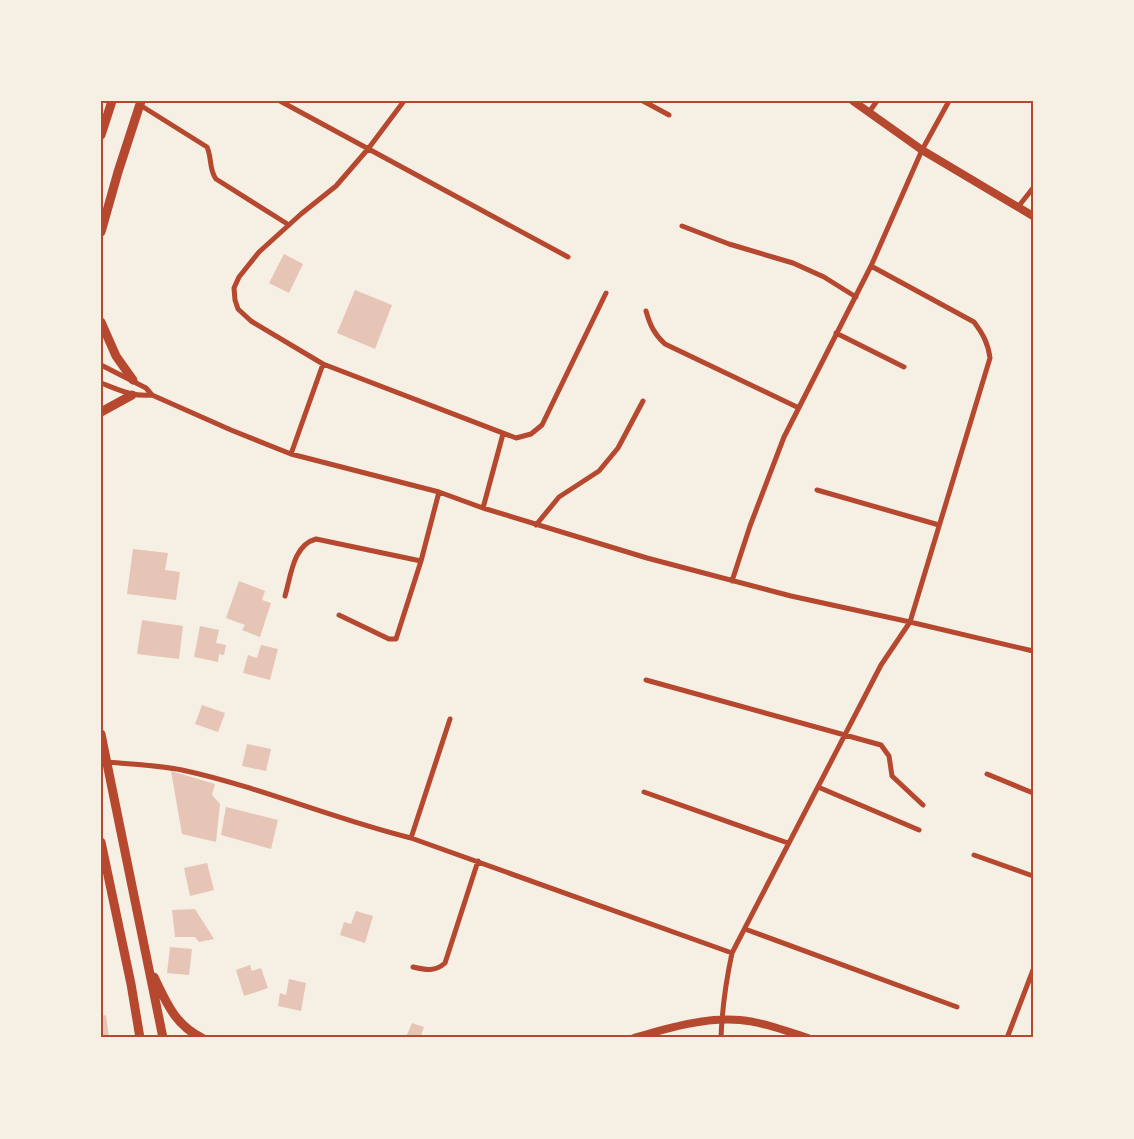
<svg xmlns="http://www.w3.org/2000/svg" width="1134" height="1139" font-family="'Golos Text',sans-serif">
	<rect width="100%" height="100%" fill="#f6efe4"/>
	<path fill="#e6c5b7" d="M 284,254 L 303,264 L 289,293 L 269,283 Z
		M 355,290 L 392,305 L 375,349 L 337,333 Z
		M 133,549 L 168,553 L 165,570 L 180,572 L 176,600 L 127,594 Z
		M 239,581 L 265,591 L 262,600 L 271,603 L 260,637 L 242,630 L 245,625 L 226,618 Z
		M 142,620 L 183,626 L 179,659 L 137,654 Z
		M 200,626 L 219,630 L 216,643 L 226,645 L 224,655 L 219,654 L 218,662 L 194,657 Z
		M 261,645 L 278,649 L 270,680 L 243,673 L 248,655 L 257,658 Z
		M 202,705 L 225,713 L 218,732 L 195,724 Z
		M 247,744 L 271,749 L 266,771 L 242,766 Z
		M 171,771 L 215,784 L 212,795 L 220,804 L 216,842 L 182,834 Z
		M 226,807 L 278,820 L 271,849 L 221,835 Z
		M 207,863 L 214,890 L 190,896 L 184,868 Z
		M 195,909 L 214,939 L 199,942 L 195,937 L 175,937 L 172,910 Z
		M 356,911 L 373,916 L 365,943 L 340,935 L 344,922 L 351,924 Z
		M 170,947 L 192,949 L 189,975 L 167,973 Z
		M 250,965 L 252,971 L 261,968 L 268,988 L 244,996 L 236,970 Z
		M 289,979 L 306,983 L 301,1011 L 278,1006 L 280,993 L 286,995 Z
		M 106,1015 L 109,1037 L 101,1038 L 101,1016 Z
		M 412,1023 L 424,1027 L 420,1038 L 406,1037 Z"/>
	<g fill="none" stroke-linecap="round" stroke-linejoin="round">
		<path stroke="#b5482f" stroke-width="5" d="M 280,101 L 568,257
			M 404,101 L 368,149 L 336,186 L 301,214 L 259,252 L 239,277 L 234,288 L 235,300 L 238,309 L 251,321 L 323,364 L 516,438 L 531,434 L 542,425 L 606,293
			M 643,101 L 669,115
			M 140,105 L 207,147 C 212,158 209,170 216,179 L 289,225
			M 869,112 L 877,101
			M 1018,207 L 1033,188
			M 682,226 L 729,244 L 793,263 L 824,277 L 856,297
			M 646,311 C 650,325 654,334 665,344 L 799,408
			M 836,333 L 904,367
			M 101,365 L 146,388 L 152,395 L 231,430 L 291,454 L 439,492 L 483,508 L 647,558 L 791,596 L 910,622 L 1033,651
			M 101,383 C 119,390 133,397 152,395
			M 291,454 L 323,364
			M 817,490 L 939,525
			M 483,508 L 503,434
			M 536,525 L 559,497 L 599,471 L 618,448 L 643,401
			M 732,581 L 750,526 L 784,437 L 871,266 L 922,150 L 949,101
			M 285,596 C 291,576 293,545 316,539 L 421,561
			M 339,615 L 389,639 L 396,639 L 421,561 L 439,492
			M 646,680 L 881,745 L 889,756 L 892,776 L 923,805
			M 106,762 C 131,764 157,765 182,770 C 260,787 334,819 411,838 L 732,953
			M 987,774 L 1033,793
			M 818,787 L 919,830
			M 644,792 L 788,843
			M 411,838 L 450,719
			M 974,855 L 1033,876
			M 745,929 L 957,1007
			M 413,967 C 426,970 435,972 445,963 L 478,861
			M 721,1038 C 722,1009 726,981 732,953 L 881,665 L 910,622 L 990,358 C 988,343 983,334 974,322 L 871,266
			M 1007,1038 L 1033,970"/>
		<path stroke="#b5482f" stroke-width="8" d="M 853,101 L 922,150 L 1033,216
			M 634,1038 C 668,1028 704,1017 740,1020 C 763,1022 786,1031 808,1038"/>
		<path stroke="#b5482f" stroke-width="9" d="M 101,135 L 112,101
			M 101,232 L 118,172 L 141,101
			M 101,322 L 116,356 L 133,380
			M 101,412 L 132,395
			M 101,734 L 163,1038
			M 101,842 L 131,984 L 140,1038
			M 154,977 C 166,1002 175,1025 202,1038"/>
	</g>
	<rect width="1134" height="1139" fill="none" stroke="#f6efe4" stroke-width="205"/>
	<rect x="102" y="102" width="930" height="934" fill="none" stroke="#b5482f" stroke-width="2"/>
</svg>
